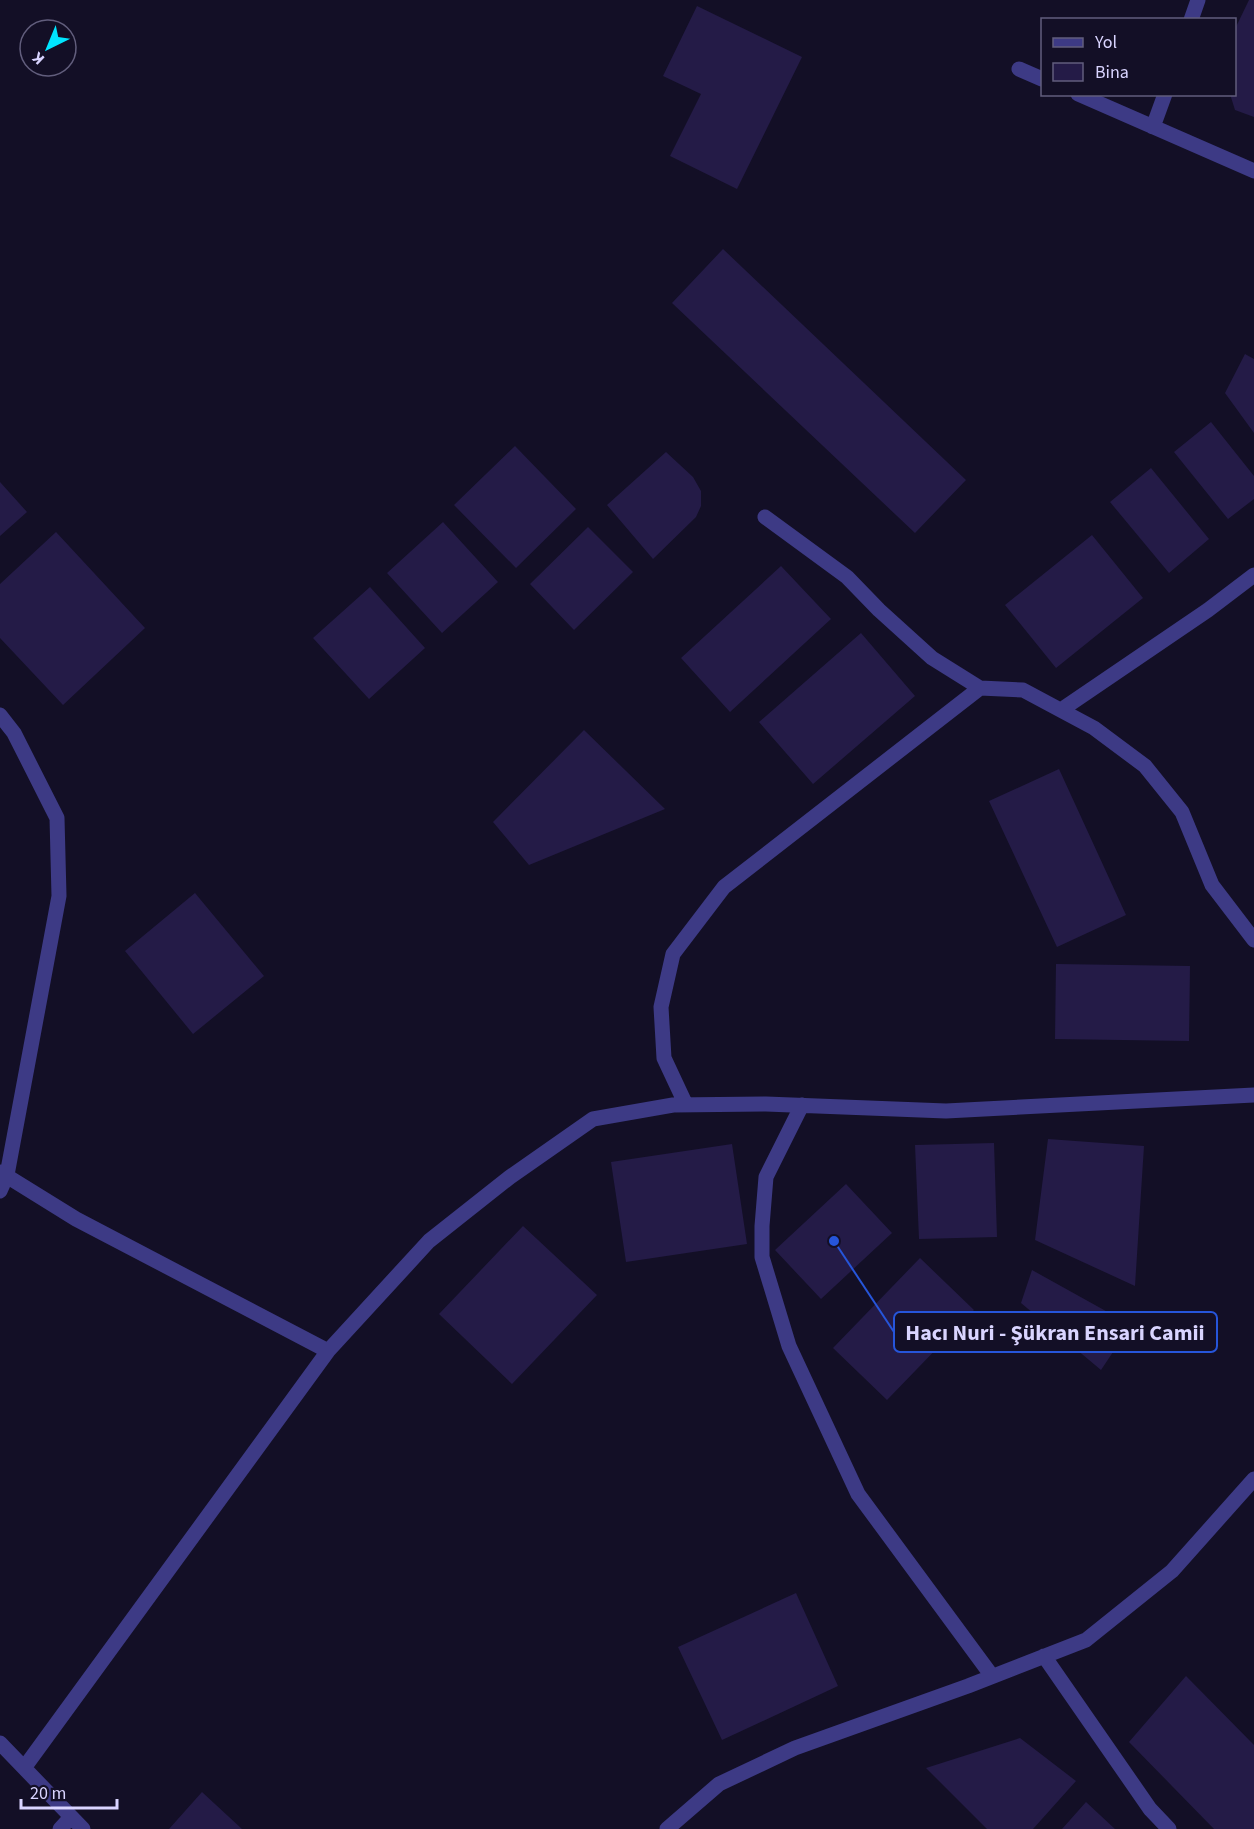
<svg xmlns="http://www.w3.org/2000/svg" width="1254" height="1829" font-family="'Source Sans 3',sans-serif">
	<rect width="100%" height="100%" fill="#130f26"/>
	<path fill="#241b47" d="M 1249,0 L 1254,0 L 1254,117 L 1235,110 L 1230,94 L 1234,94 L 1234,31 Z
		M 697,6 L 802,57 L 737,189 L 670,156 L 701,94 L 663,76 Z
		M 723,249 L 966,480 L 915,533 L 672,303 Z
		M 1245,354 L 1254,359 L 1254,433 L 1225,393 Z
		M 1211,422 L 1254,476 L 1254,499 L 1228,519 L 1174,452 Z
		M 515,446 L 576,509 L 516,568 L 454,505 Z
		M 666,452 L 693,477 L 701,491 L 701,506 L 696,517 L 653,559 L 607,505 Z
		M 1151,468 L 1209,539 L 1169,573 L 1110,502 Z
		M 0,482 L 27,512 L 0,536 Z
		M 443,522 L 498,582 L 442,633 L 387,573 Z
		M 588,527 L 633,572 L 574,630 L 530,584 Z
		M 56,532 L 145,628 L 63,705 L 0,638 L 0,584 Z
		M 1092,535 L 1143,598 L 1056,668 L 1005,605 Z
		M 781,566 L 831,619 L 730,712 L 681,658 Z
		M 370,587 L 425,648 L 369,699 L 313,638 Z
		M 861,633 L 915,696 L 813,784 L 759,722 Z
		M 584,730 L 665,809 L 529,865 L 493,822 Z
		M 1059,769 L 1126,915 L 1057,947 L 989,801 Z
		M 195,893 L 264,976 L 193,1034 L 125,951 Z
		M 1056,964 L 1190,966 L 1189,1041 L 1055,1039 Z
		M 1048,1139 L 1144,1146 L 1135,1286 L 1035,1240 Z
		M 994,1143 L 997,1237 L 919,1239 L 915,1145 Z
		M 732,1144 L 747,1244 L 626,1262 L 611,1162 Z
		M 846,1184 L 892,1233 L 821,1299 L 775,1250 Z
		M 523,1226 L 597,1295 L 512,1384 L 439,1314 Z
		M 920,1258 L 974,1310 L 887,1400 L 833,1348 Z
		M 1032,1270 L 1131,1325 L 1101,1370 L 1021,1303 Z
		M 796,1593 L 838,1686 L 722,1740 L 678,1647 Z
		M 1186,1676 L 1254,1745 L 1254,1829 L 1214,1829 L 1129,1742 Z
		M 1020,1738 L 1076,1781 L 1033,1829 L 987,1829 L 926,1768 Z
		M 202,1792 L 242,1829 L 169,1829 Z
		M 1086,1802 L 1115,1829 L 1062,1829 Z"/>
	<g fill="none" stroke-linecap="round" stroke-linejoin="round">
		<path stroke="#3d3a85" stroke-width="15" d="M 1191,20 L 1198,0
			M 1019,69 L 1042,79
			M 1078,94 L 1254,171
			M 1153,127 L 1165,94
			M 765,517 L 847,577 L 879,610 L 932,658 L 980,688 L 1023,690 L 1094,728 L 1145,766 L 1182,812 L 1212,885 L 1254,940
			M 1061,710 L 1208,610 L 1254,575
			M 0,715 L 14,733 L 57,818 L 59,896 L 7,1175 L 0,1191
			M 686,1105 L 664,1058 L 661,1007 L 673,954 L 724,887 L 980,688
			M 802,1105 L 766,1177 L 762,1226 L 762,1257 L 789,1346 L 858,1494 L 992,1676
			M 0,1172 L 76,1219 L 328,1351
			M 1044,1656 L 1150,1809 L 1169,1829
			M 0,1743 L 83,1829
			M 24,1768 L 328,1351 L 429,1241 L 510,1177 L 593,1119 L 673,1105 L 766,1104 L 946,1111 L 1254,1095
			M 60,1829 L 71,1817
			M 667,1829 L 719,1784 L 795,1748 L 968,1686 L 1086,1640 L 1172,1571 L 1254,1479"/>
	</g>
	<path fill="none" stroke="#2655da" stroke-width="2" d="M834 1241L894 1332"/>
	<circle fill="#2655da" stroke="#130f26" stroke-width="2" cx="834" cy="1241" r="6"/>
	<rect fill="#130f26" stroke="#2655da" stroke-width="2" x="894" y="1312" width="323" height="40" rx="6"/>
	<g font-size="22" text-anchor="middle" font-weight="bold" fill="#d9d4ff">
		<text x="1055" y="1340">Hacı Nuri - Şükran Ensari Camii</text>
	</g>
	<rect x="1041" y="18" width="195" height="78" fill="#130f26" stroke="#625e7d" stroke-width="1.5"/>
	<rect x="1053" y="38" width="30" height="9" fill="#3d3a85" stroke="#625e7d" stroke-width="1.5"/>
	<text x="1095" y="48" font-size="18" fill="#d9d4ff">Yol</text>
	<rect x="1053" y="63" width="30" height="18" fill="#241b47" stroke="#625e7d" stroke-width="1.5"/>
	<text x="1095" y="78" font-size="18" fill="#d9d4ff">Bina</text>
	<g transform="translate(48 48) rotate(223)"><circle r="28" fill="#130f26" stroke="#625e7d" stroke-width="1.5"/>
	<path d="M0-4.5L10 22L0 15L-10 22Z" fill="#00e5ff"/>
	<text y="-9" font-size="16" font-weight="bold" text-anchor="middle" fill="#d9d4ff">K</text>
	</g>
	<path d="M21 1799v9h96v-9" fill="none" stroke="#d9d4ff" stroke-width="3"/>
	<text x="30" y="1799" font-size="18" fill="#d9d4ff" stroke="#130f26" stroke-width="4.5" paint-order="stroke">20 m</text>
</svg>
